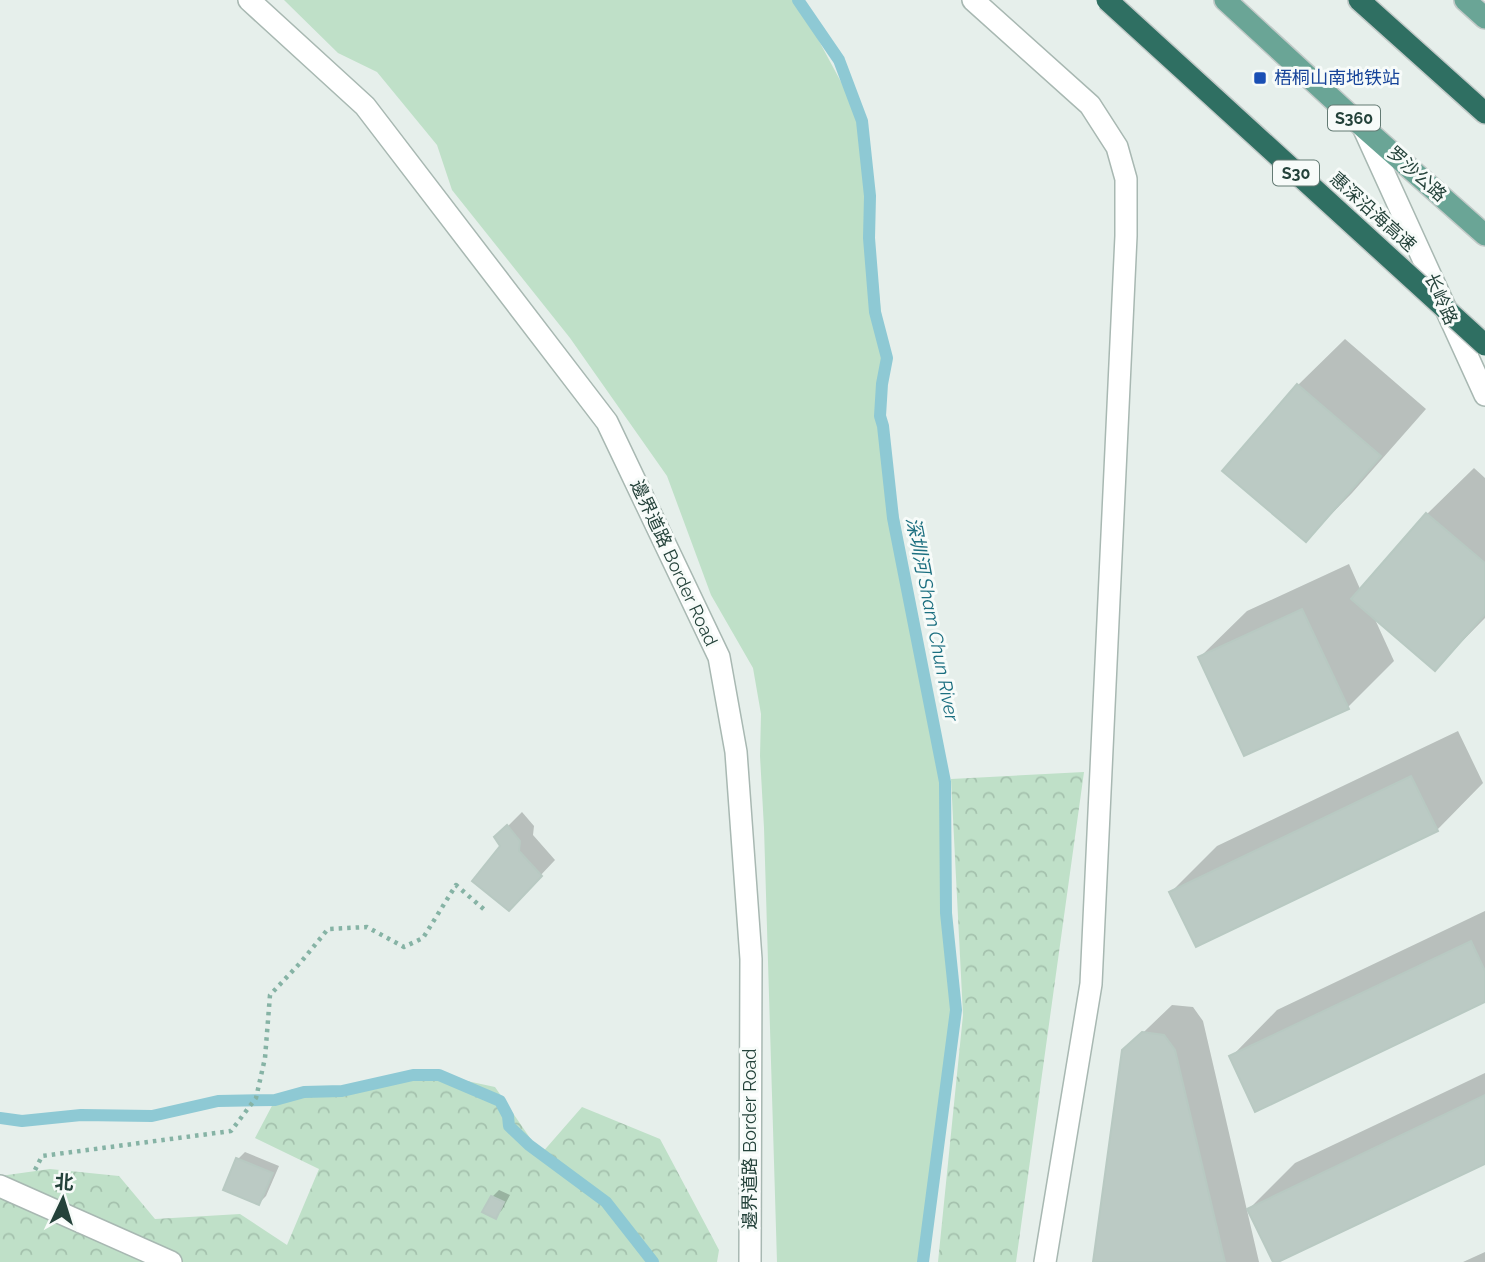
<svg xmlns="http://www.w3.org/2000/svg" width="1485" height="1262" font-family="Raleway,'Noto Sans SC',sans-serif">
	<defs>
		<pattern id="forest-crowns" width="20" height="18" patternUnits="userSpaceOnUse" patternTransform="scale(1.75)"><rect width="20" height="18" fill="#bfe0c8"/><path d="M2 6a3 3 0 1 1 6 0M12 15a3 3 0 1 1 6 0" fill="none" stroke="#a4c1ad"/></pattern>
	</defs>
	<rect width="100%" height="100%" fill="#e6efeb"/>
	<path fill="#bfe0c8" d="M 284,0 L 797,0 L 862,121 L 886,363 L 883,427 L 945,782 L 946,884 L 955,994 L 923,1262 L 777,1262 L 764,828 L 760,756 L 761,714 L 753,668 L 711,595 L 667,476 L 570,338 L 452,190 L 437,145 L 377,72 L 338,53 Z"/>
	<path fill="url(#forest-crowns)" d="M 1084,772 L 1016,1262 L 938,1262 L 963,1015 L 951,779 Z
		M 439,1075 L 495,1087 L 541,1154 L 582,1107 L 660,1139 L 719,1250 L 717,1262 L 0,1262 L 0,1176 L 50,1169 L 119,1176 L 155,1219 L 240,1214 L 287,1245 L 319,1169 L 255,1138 L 275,1100 Z"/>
	<path fill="#0003" d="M 1345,339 L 1426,409 L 1352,493 L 1306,540 L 1298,385 Z
		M 1474,468 L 1485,478 L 1485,618 L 1435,669 L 1373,615 L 1394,661 L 1348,707 L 1200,657 L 1247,611 L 1349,564 L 1361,591 L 1427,514 Z
		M 1458,731 L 1483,783 L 1437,830 L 1171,892 L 1217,846 Z
		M 522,812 L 534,826 L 533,835 L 555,860 L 523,894 L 497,837 Z
		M 1485,911 L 1485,1000 L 1231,1057 L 1277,1010 Z
		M 1172,1005 L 1193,1007 L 1203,1021 L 1259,1262 L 1095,1262 L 1124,1051 Z
		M 1485,1073 L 1485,1162 L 1249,1209 L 1295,1163 Z
		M 245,1152 L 279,1166 L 266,1196 L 259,1203 L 238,1159 Z
		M 499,1190 L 510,1195 L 502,1210 L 495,1217 L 492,1197 Z
		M 1485,1252 L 1485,1262 L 1463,1262 Z"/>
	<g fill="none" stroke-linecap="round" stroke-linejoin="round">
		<path stroke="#8ec9d4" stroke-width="12" d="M 798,0 L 839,60 L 862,121 L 870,196 L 869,238 L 875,312 L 887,358 L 882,384 L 880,416 L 883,426 L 893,518 L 945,782 L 946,913 L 956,1010 L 923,1262
			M 0,1118 L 22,1121 L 81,1115 L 152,1116 L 218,1101 L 275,1100 L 304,1092 L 342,1091 L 413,1075 L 439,1075 L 500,1101 L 508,1116 L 509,1126 L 529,1145 L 606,1202 L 653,1262"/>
	</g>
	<path fill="#bbcac4" stroke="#b8c9c2" stroke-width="2" d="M 1297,384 L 1381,456 L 1306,542 L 1222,471 Z
		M 1426,513 L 1485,563 L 1485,614 L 1435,671 L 1351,599 Z
		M 1302,609 L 1349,709 L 1244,756 L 1198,657 Z
		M 1411,776 L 1438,831 L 1196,947 L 1169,892 Z
		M 507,825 L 520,841 L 519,851 L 542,876 L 509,911 L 472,881 L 500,846 L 494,837 Z
		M 1471,941 L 1485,971 L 1485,1002 L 1255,1112 L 1229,1056 Z
		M 1142,1032 L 1164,1035 L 1175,1050 L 1225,1262 L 1093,1262 L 1122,1050 Z
		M 1485,1095 L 1485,1164 L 1278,1262 L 1273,1262 L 1247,1209 Z
		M 236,1158 L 273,1173 L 259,1205 L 223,1190 Z
		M 491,1196 L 504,1202 L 496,1219 L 482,1212 Z"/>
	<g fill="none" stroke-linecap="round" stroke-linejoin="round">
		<g stroke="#a8b8b2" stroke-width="24">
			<path id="lane" d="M 249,0 L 365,106 L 607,422 L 719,657 L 736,752 L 751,959 L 750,1262
				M 973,0 L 1090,105 L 1117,147 L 1126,179 L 1126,236 L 1091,984 L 1045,1262"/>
		</g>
		<g stroke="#a8b8b2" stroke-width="24">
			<path id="street" d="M 1363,127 L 1485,395
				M 0,1186 L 171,1262"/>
		</g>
		<g stroke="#c2cac8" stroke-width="24">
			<path id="primary" d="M 1225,0 L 1363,127 L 1485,235
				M 1465,0 L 1485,18"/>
		</g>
		<g stroke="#c2cac8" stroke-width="24">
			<path id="highway" d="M 1359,0 L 1485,113"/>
		</g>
		<path stroke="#86b3a5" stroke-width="4.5" stroke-dasharray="3.5 5" stroke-linecap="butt" d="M 35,1170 L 42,1156 L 231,1131 L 256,1098 L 265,1058 L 270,995 L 301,962 L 328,929 L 367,927 L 404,947 L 423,938 L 456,885 L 487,912"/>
		<use href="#lane" stroke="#fff" stroke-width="21"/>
		<use href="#street" stroke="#fff" stroke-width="21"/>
		<use href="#primary" stroke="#6aa596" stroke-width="21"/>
		<use href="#highway" stroke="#2f6f62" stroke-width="21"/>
		<g stroke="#c2cac8" stroke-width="24" stroke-linecap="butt">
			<path id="highway-bridge" d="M 1107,0 L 1485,345"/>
		</g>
		<use href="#highway-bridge" stroke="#2f6f62" stroke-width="21"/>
	</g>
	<rect fill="#1a4fb4" stroke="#f7fbf9" stroke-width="2.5" x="1253" y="71" width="14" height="14" rx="3.5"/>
	<g text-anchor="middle" stroke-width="6" stroke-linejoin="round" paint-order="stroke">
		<g fill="#f7fbf9" stroke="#637a73" stroke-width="2">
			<rect x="1328" y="105.5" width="52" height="25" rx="5"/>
			<rect x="1273" y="160.5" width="46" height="25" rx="5"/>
		</g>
		<g font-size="16" font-weight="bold" fill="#24423a">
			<text x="1354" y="124">S360</text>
			<text x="1296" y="179">S30</text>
		</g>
		<g font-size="18" fill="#164399" stroke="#f7fbf9" text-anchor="start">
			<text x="1274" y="84">梧桐山南地铁站</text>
		</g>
		<g font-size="18" fill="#24423a" stroke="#f7fbf9">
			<text transform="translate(1417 174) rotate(42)" y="6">罗沙公路</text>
			<text transform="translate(1373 212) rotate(42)" y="6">惠深沿海高速</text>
			<text transform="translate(1441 299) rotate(66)" y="6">长岭路</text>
			<text transform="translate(674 563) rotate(65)" y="6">邊界道路 Border Road</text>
			<text transform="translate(750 1139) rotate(-90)" y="6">邊界道路 Border Road</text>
		</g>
		<g font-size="19" font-style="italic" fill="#1c6f80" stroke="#f7fbf9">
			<text transform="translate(933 619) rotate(79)" y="7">深圳河 Sham Chun River</text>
		</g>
	</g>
	<g transform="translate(63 1199) rotate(4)" stroke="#f7fbf9" stroke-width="5" paint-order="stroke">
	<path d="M0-5L12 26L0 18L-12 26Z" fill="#24423a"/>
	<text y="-10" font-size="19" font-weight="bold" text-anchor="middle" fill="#24423a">北</text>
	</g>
</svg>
